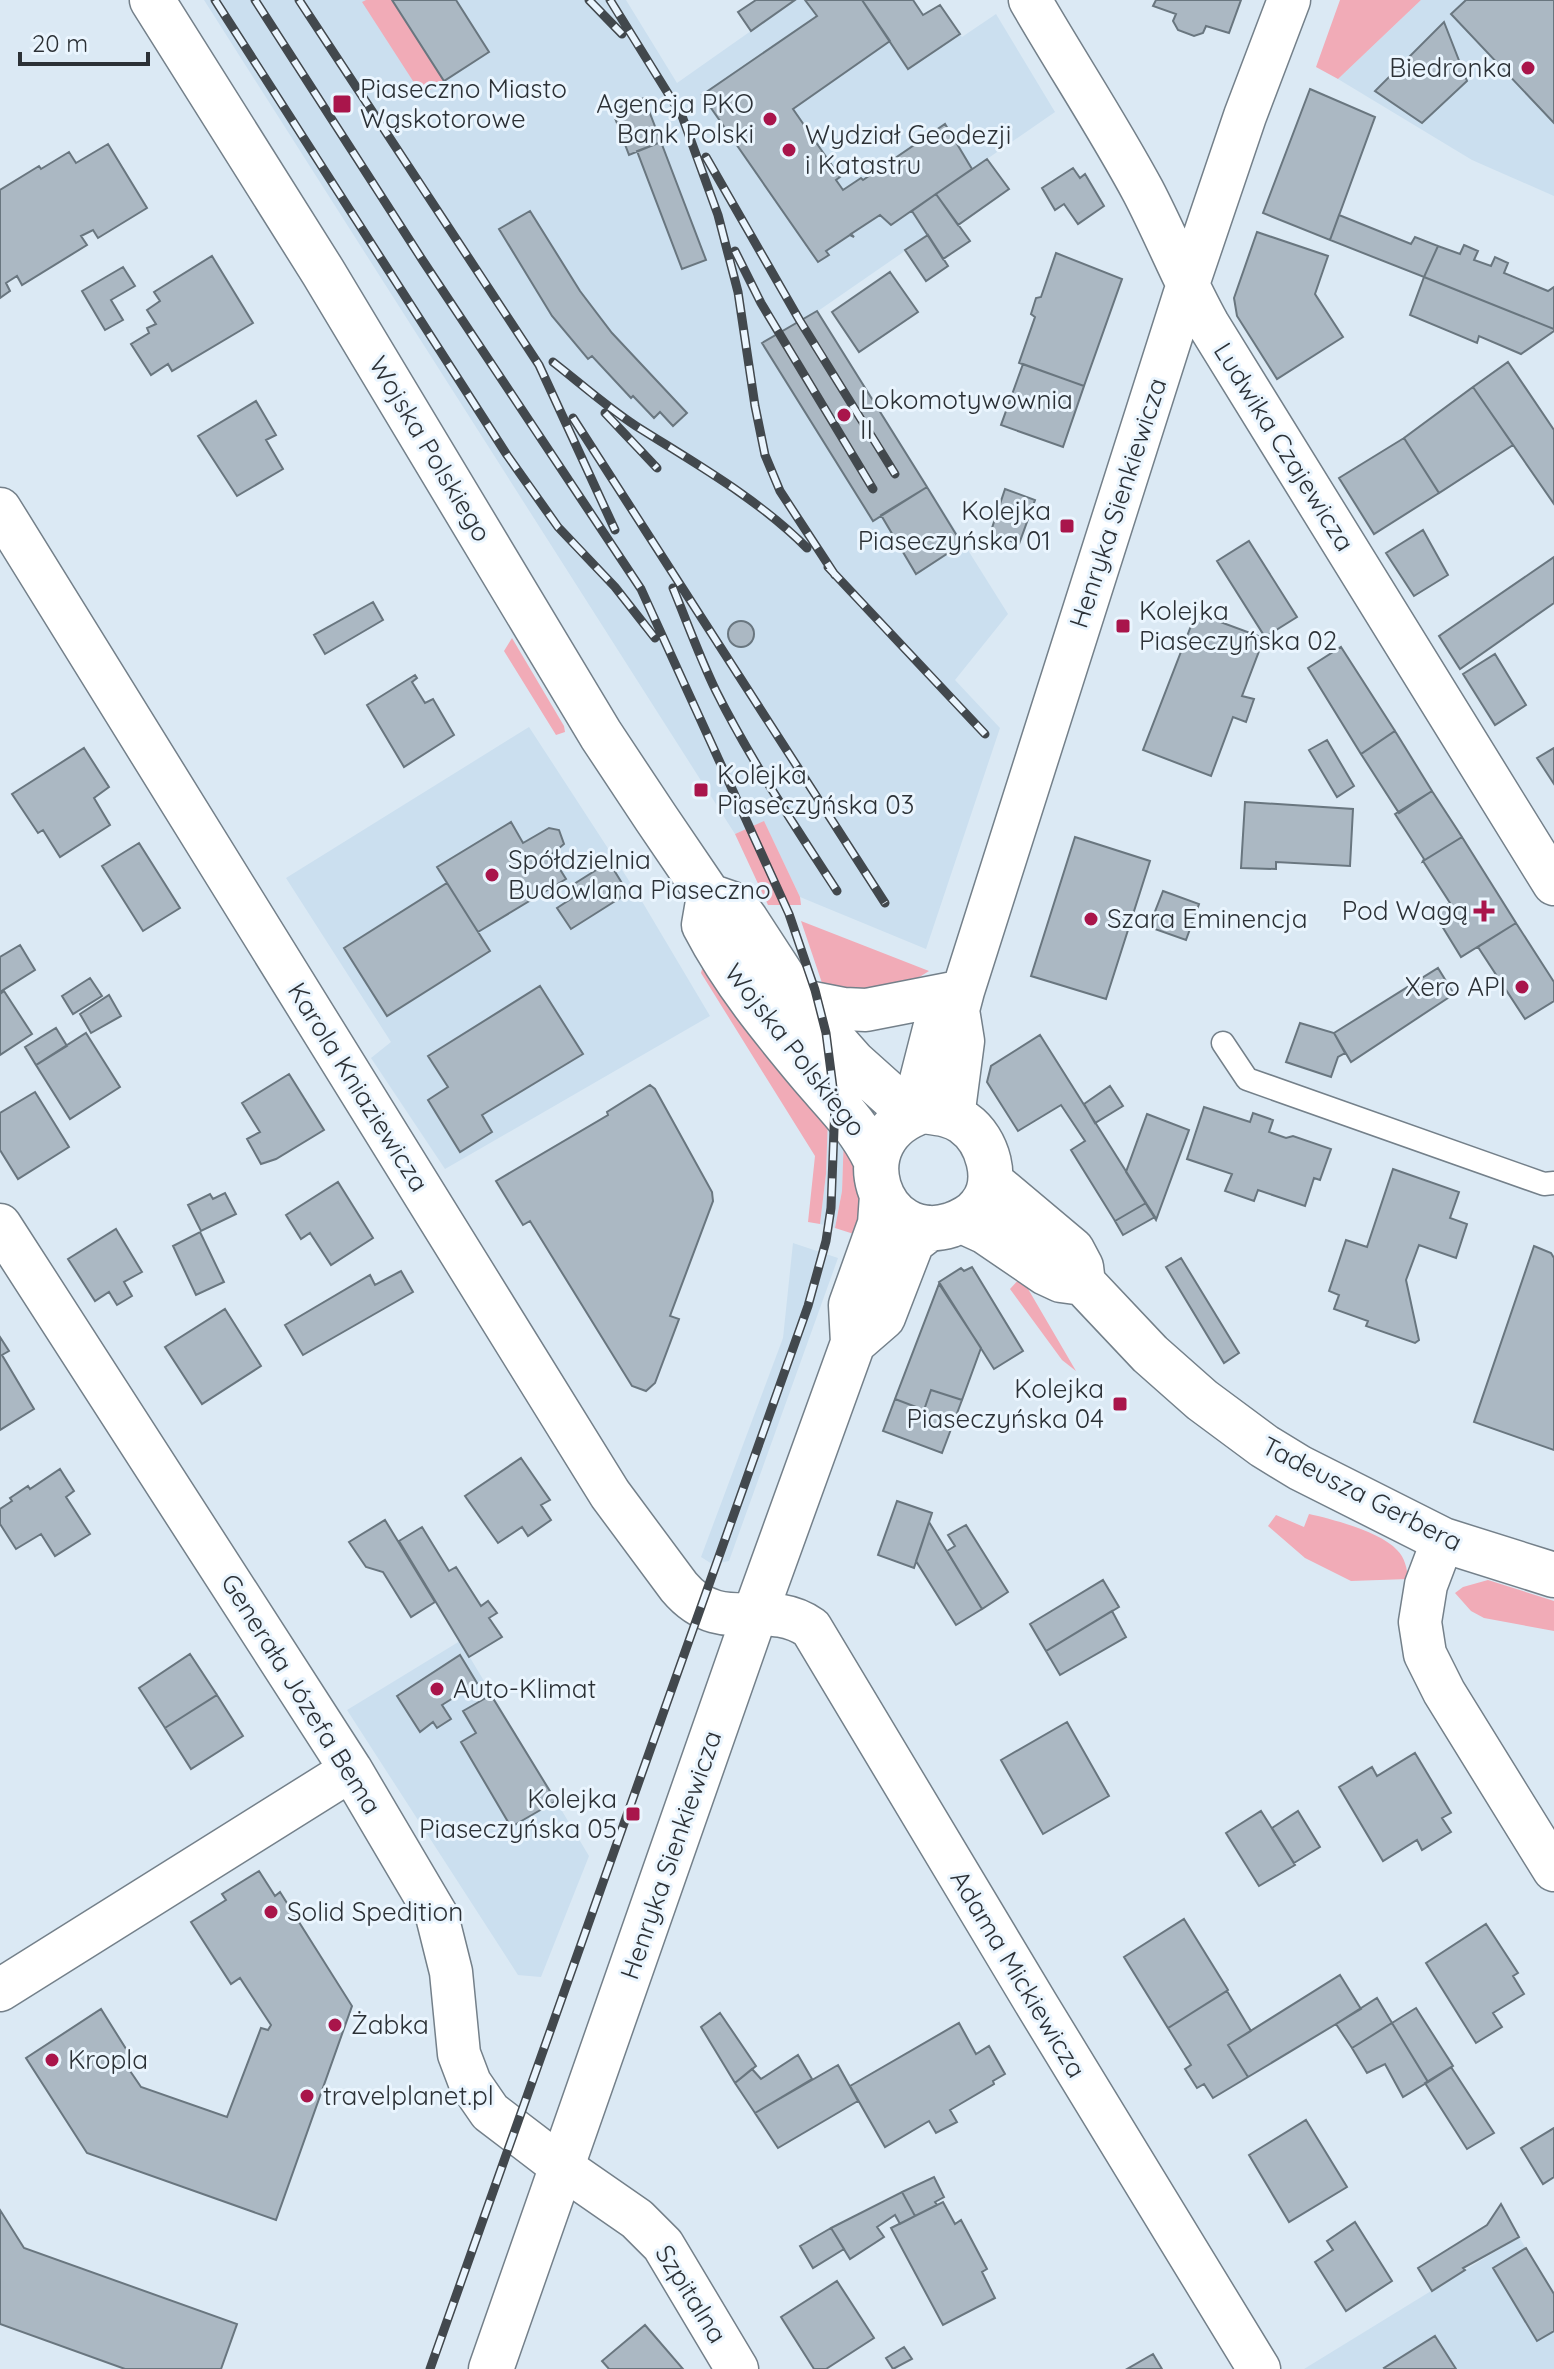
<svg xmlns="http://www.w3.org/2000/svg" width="1554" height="2369" font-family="Quicksand,sans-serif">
	<rect width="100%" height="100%" fill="#dbe9f4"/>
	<path fill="#cbdfef" d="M 204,0 L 626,0 L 677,83 L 795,0 L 862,0 L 908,68 L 960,34 L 962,37 L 996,14 L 1055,112 L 912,211 L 928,235 L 818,311 L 1008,614 L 955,680 L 1000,728 L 926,949 L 800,897 L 764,822 L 735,834 Z
		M 1421,0 L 1554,0 L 1554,196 L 1472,160 L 1338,79 Z
		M 529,727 L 637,893 L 710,1016 L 445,1169 L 371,1058 L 391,1042 L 286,878 Z
		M 828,1116 L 844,1134 L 842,1191 L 835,1228 L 820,1224 L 826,1174 Z
		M 793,1243 L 838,1258 L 729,1561 L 712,1564 L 701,1557 L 783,1338 Z
		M 460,1641 L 589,1856 L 541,1977 L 518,1975 L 347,1710 Z
		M 1519,2237 L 1554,2294 L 1554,2369 L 1304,2369 Z"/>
	<path fill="#f1abb7" d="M 366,0 L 392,0 L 444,81 L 422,95 L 362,2 Z
		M 1340,0 L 1421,0 L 1338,79 L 1316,67 Z
		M 512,638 L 564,726 L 565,732 L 556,735 L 504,651 Z
		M 764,821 L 800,897 L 801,905 L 768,905 L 735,834 Z
		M 801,921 L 929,971 C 894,995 862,993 822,983 Z
		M 703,965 L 828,1116 L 826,1174 L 820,1224 L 808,1222 L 815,1156 L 701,973 Z
		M 844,1134 L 853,1148 L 864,1207 L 857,1235 L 835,1228 L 842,1191 Z
		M 1020,1278 L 1024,1282 L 1076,1371 L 1062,1360 L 1010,1289 Z
		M 1309,1514 C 1332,1519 1381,1532 1397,1550 C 1405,1558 1407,1568 1408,1579 L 1351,1581 L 1305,1558 L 1268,1526 L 1276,1515 L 1304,1527 Z
		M 1488,1580 L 1554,1601 L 1554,1631 L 1484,1618 L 1471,1611 L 1455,1593 L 1463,1587 Z"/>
	<path fill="#abb8c3" stroke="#69767f" stroke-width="2" d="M 392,0 L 456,0 L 489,52 L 444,81 Z
		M 756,0 L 795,0 L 751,31 L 738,12 Z
		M 805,0 L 862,0 L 890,41 L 793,109 L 840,177 L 836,180 L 843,190 L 861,178 L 863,180 L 945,124 L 972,169 L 891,225 L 880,215 L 851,234 L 854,237 L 850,235 L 826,251 L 829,255 L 818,262 L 702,95 L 817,16 Z
		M 862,0 L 913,0 L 923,15 L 940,5 L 960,34 L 908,69 Z
		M 1156,0 L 1241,0 L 1229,33 L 1206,26 L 1203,33 L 1194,36 L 1178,30 L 1173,21 L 1176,14 L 1153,6 Z
		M 1466,0 L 1554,0 L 1554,123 L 1451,14 Z
		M 1444,22 L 1467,81 L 1422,123 L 1375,91 Z
		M 1310,89 L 1375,117 L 1330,240 L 1263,213 Z
		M 644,98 L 661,142 L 629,155 L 612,110 Z
		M 661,142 L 706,260 L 682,269 L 637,151 Z
		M 108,144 L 147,208 L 98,238 L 93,230 L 81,236 L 87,245 L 22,285 L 17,276 L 6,283 L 10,291 L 0,298 L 0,190 L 39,166 L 41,169 L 69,152 L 76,163 Z
		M 987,159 L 1009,189 L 958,225 L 936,194 Z
		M 1073,168 L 1080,178 L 1085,174 L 1104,206 L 1078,224 L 1064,204 L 1055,210 L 1042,188 Z
		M 936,194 L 970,241 L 943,259 L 912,211 Z
		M 530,211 L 580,291 L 612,333 L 687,413 L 673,426 L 660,412 L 654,418 L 633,396 L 631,398 L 592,356 L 588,359 L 552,316 L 499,229 Z
		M 1339,215 L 1411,244 L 1415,237 L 1438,246 L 1424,277 L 1330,240 Z
		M 1257,232 L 1328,256 L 1315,294 L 1343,337 L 1277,379 L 1237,316 L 1234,298 Z
		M 928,235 L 948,266 L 926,281 L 905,250 Z
		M 1464,245 L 1478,251 L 1474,260 L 1491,266 L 1495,257 L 1508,263 L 1504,273 L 1548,291 L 1554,287 L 1554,329 L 1424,277 L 1438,246 L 1460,254 Z
		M 1056,253 L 1122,279 L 1084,386 L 1019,363 L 1035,317 L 1031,314 L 1036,298 L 1041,297 Z
		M 212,256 L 253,323 L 172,371 L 168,364 L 151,375 L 131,344 L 149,333 L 147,328 L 156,324 L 147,310 L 160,301 L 154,292 Z
		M 123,267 L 135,286 L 111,300 L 123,320 L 105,330 L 82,291 Z
		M 890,272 L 918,312 L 859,352 L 832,312 Z
		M 1424,277 L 1554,329 L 1554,331 L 1521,354 L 1479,336 L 1477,343 L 1410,315 Z
		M 817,311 L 927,487 L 873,521 L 762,343 Z
		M 1508,362 L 1554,430 L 1554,504 L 1473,387 Z
		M 1023,364 L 1084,386 L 1063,447 L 1001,425 Z
		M 1473,387 L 1513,445 L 1439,493 L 1404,438 Z
		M 256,401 L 276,435 L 266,440 L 283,469 L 237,496 L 198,436 Z
		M 1404,438 L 1439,493 L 1374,534 L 1339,478 Z
		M 927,487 L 962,544 L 916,574 L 881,515 Z
		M 1005,489 L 1035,500 L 1019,544 L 990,534 Z
		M 1423,530 L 1448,575 L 1414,596 L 1386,553 Z
		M 1249,541 L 1297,617 L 1265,637 L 1217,561 Z
		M 1554,557 L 1554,603 L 1460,669 L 1439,636 Z
		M 373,602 L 383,620 L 325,654 L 314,635 Z
		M 1196,613 L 1264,638 L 1242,696 L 1254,699 L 1246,722 L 1233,717 L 1211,776 L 1143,750 Z
		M728 634a13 13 0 1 1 26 0a13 13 0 1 1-26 0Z
		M 1341,647 L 1395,731 L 1361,754 L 1308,668 Z
		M 1495,654 L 1526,705 L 1495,725 L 1463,674 Z
		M 415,675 L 417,678 L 412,682 L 425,703 L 433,699 L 454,735 L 404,767 L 367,705 Z
		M 1395,731 L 1432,791 L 1399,813 L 1361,754 Z
		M 1327,740 L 1354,786 L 1337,797 L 1309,750 Z
		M 84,748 L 109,787 L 94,798 L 110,825 L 60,857 L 43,830 L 38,833 L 12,794 Z
		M 1554,748 L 1554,784 L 1537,758 Z
		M 1432,791 L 1462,837 L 1423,861 L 1424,859 L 1395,814 Z
		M 1245,802 L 1353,809 L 1350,866 L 1276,862 L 1276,869 L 1241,868 Z
		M 511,822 L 523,843 L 549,828 L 559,830 L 564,844 L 551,855 L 566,879 L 478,932 L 437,867 Z
		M 1075,837 L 1150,861 L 1106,999 L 1031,976 Z
		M 1462,837 L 1516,923 L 1461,957 L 1434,913 L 1450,903 L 1423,861 Z
		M 139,843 L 180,908 L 143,931 L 102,866 Z
		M 609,862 L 628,893 L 571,929 L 557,908 L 580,893 L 574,884 Z
		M 447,883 L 490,951 L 387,1016 L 344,948 Z
		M 1163,891 L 1199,904 L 1186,940 L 1149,927 Z
		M 1516,923 L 1554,982 L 1554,1001 L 1525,1019 L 1478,947 Z
		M 20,945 L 35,970 L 0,992 L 0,957 Z
		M 1438,968 L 1454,994 L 1351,1062 L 1334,1033 Z
		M 90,978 L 102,996 L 73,1014 L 62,996 Z
		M 540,986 L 583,1054 L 482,1115 L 492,1132 L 460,1152 L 428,1100 L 448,1087 L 428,1056 Z
		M 4,991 L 32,1034 L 0,1055 L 0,994 Z
		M 109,995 L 121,1016 L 91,1033 L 80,1014 Z
		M 1300,1023 L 1334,1033 L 1345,1053 L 1338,1057 L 1331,1077 L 1286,1062 Z
		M 56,1028 L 67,1046 L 36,1065 L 25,1047 Z
		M 86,1033 L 120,1087 L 70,1119 L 36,1065 Z
		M 1040,1035 L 1146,1203 L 1115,1221 L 1071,1150 L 1085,1141 L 1061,1105 L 1018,1131 L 987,1082 L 991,1066 Z
		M 289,1074 L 324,1130 L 276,1159 L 261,1164 L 247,1139 L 260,1132 L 242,1103 Z
		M 650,1085 L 655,1089 L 712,1192 L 713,1201 L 670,1316 L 679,1319 L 655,1383 L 646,1391 L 632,1386 L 530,1221 L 523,1225 L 496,1181 L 608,1115 L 607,1112 Z
		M 1110,1086 L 1123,1106 L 1095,1123 L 1084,1104 Z
		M 35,1092 L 69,1147 L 18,1179 L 0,1150 L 0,1113 Z
		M 1204,1107 L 1250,1122 L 1253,1113 L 1273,1120 L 1269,1132 L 1286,1138 L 1293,1136 L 1331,1149 L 1320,1180 L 1314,1178 L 1305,1206 L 1258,1190 L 1254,1201 L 1225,1191 L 1232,1174 L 1187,1159 Z
		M 1147,1114 L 1189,1130 L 1156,1220 L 1126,1172 Z
		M 1393,1169 L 1459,1192 L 1450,1218 L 1467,1224 L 1456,1258 L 1419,1245 L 1406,1280 L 1419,1340 L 1415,1343 L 1366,1326 L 1368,1321 L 1334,1309 L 1339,1295 L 1329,1291 L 1346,1240 L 1367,1247 Z
		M 338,1182 L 373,1238 L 331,1265 L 310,1233 L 301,1239 L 286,1215 Z
		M 225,1193 L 236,1214 L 201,1231 L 188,1205 L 210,1194 L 213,1199 Z
		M 1146,1203 L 1155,1217 L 1123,1235 L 1115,1221 Z
		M 116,1229 L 142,1272 L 124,1282 L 132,1296 L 117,1305 L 109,1292 L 95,1301 L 68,1259 Z
		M 200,1232 L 224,1282 L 196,1295 L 173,1246 Z
		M 1534,1246 L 1551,1253 L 1554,1258 L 1554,1450 L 1474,1422 Z
		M 1181,1258 L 1239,1353 L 1224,1363 L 1166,1267 Z
		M 972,1267 L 1023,1351 L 994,1369 L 939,1282 L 961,1268 L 964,1271 Z
		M 401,1271 L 413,1292 L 303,1355 L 285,1325 L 370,1275 L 375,1285 Z
		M 939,1284 L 981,1348 L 962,1400 L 931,1390 L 924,1410 L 895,1399 Z
		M 225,1309 L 261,1366 L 202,1404 L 165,1347 Z
		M 0,1337 L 9,1351 L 2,1355 L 34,1409 L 0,1430 Z
		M 931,1390 L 962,1400 L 942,1453 L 883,1431 L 895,1399 L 924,1410 Z
		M 521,1458 L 550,1500 L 541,1505 L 551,1520 L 528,1536 L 522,1527 L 498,1543 L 465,1496 Z
		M 60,1469 L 74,1491 L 66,1497 L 90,1534 L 55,1556 L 41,1534 L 16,1549 L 0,1524 L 0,1509 L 12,1501 L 10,1498 L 28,1486 L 30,1489 Z
		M 897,1501 L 932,1513 L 914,1568 L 878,1555 Z
		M 385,1520 L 435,1602 L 411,1617 L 383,1572 L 366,1567 L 349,1542 Z
		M 929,1522 L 982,1609 L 956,1625 L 916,1561 Z
		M 966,1525 L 1008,1592 L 982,1609 L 947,1551 L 955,1546 L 948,1535 Z
		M 422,1527 L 449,1571 L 456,1567 L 481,1606 L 488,1601 L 497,1613 L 489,1618 L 502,1637 L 469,1657 L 399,1541 Z
		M 1103,1580 L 1119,1607 L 1046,1651 L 1030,1624 Z
		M 1112,1611 L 1126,1637 L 1060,1675 L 1046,1651 Z
		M 190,1654 L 217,1695 L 165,1728 L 139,1688 Z
		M 460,1655 L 477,1683 L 442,1705 L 451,1719 L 437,1728 L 433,1722 L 420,1732 L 397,1696 Z
		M 217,1695 L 243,1736 L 191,1769 L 165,1728 Z
		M 491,1695 L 556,1801 L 511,1827 L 461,1742 L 476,1733 L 463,1711 Z
		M 1067,1722 L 1109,1796 L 1043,1834 L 1001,1760 Z
		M 1415,1753 L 1451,1813 L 1442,1818 L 1451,1832 L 1422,1850 L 1417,1840 L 1383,1861 L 1339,1787 L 1372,1767 L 1377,1776 Z
		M 1261,1811 L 1295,1865 L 1259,1886 L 1226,1833 Z
		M 1298,1811 L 1320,1847 L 1294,1863 L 1272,1828 Z
		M 259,1871 L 275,1896 L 280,1892 L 352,2006 L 276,2220 L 87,2153 L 26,2058 L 101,2009 L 133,2060 L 126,2065 L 141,2087 L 227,2117 L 261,2028 L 268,2030 L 271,2025 L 240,1978 L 231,1984 L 191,1922 L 226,1900 L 222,1894 Z
		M 1184,1919 L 1228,1990 L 1168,2028 L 1124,1957 Z
		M 1486,1924 L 1518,1973 L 1513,1976 L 1524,1994 L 1493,2013 L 1502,2027 L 1476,2043 L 1426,1963 Z
		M 1340,1975 L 1361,2009 L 1248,2077 L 1228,2045 Z
		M 1227,1991 L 1251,2031 L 1228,2045 L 1248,2077 L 1213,2098 L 1204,2084 L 1197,2088 L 1185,2069 L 1191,2065 L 1168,2028 Z
		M 1377,1998 L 1392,2023 L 1352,2048 L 1336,2024 Z
		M 1416,2008 L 1453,2066 L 1428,2082 L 1392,2023 Z
		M 720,2013 L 756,2066 L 735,2083 L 701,2027 Z
		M 959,2023 L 976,2054 L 989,2046 L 1005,2074 L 993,2081 L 994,2084 L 950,2110 L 957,2122 L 936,2133 L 929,2121 L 885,2147 L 850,2086 Z
		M 1392,2023 L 1428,2082 L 1403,2097 L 1385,2064 L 1367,2073 L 1352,2048 Z
		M 798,2055 L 812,2079 L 755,2113 L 735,2083 L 752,2069 L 761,2079 Z
		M 838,2065 L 858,2101 L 778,2148 L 755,2113 Z
		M 1451,2067 L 1494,2133 L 1467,2149 L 1425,2083 Z
		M 1306,2120 L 1347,2187 L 1289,2222 L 1249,2155 Z
		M 1554,2128 L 1554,2177 L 1543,2184 L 1521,2148 Z
		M 934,2177 L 944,2197 L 935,2202 L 937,2205 L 915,2216 L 902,2192 Z
		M 902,2192 L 915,2216 L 900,2224 L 895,2215 L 877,2227 L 884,2237 L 850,2259 L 831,2228 Z
		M 943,2202 L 955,2224 L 961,2220 L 987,2269 L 982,2272 L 995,2298 L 943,2325 L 891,2228 Z
		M 1501,2204 L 1519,2237 L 1463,2268 L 1465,2270 L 1432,2291 L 1418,2268 L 1487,2225 Z
		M 0,2210 L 24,2248 L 237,2324 L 221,2369 L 125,2369 L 0,2324 Z
		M 1355,2222 L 1392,2281 L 1346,2311 L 1315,2262 L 1333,2250 L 1327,2241 Z
		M 831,2228 L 844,2249 L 813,2268 L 800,2246 Z
		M 1526,2248 L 1554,2294 L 1554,2331 L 1537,2341 L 1493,2268 Z
		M 837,2281 L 874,2338 L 826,2369 L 814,2369 L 781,2317 Z
		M 645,2325 L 683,2369 L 609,2369 L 602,2361 Z
		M 1435,2336 L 1456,2369 L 1385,2369 L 1384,2368 Z
		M 904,2347 L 912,2359 L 893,2369 L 886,2358 Z
		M 1153,2354 L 1162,2369 L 1127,2369 Z"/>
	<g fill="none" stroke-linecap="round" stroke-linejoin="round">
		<g stroke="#74808a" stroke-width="25">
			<path id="service" d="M 1223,1043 L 1247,1079 L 1544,1184 L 1554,1183"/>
		</g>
		<g stroke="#74808a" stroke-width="45">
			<path id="minor" d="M 1030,0 C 1067,64 1108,126 1143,191 C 1166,235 1184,281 1208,324 L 1554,884
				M 0,509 L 610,1494 L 679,1587 C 722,1638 765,1596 811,1628 L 1037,2005 L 1259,2369
				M 798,1000 L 844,1009 L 866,1010 L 963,991
				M 912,1115 L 934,1029 L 958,1010
				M 953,1117 L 963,1041 L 958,1010 L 963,991 L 1184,296 L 1245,116 L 1289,0
				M 0,1225 L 351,1770 L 437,1916 L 451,1972 L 459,2054 L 470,2083 L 490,2112 L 562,2167 L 637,2219 L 663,2245 L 737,2369
				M 1443,1540 L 1426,1585 L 1420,1622 L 1425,1654 L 1444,1692 L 1554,1870
				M 0,1990 L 351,1770"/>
		</g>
		<g stroke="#74808a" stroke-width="47">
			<path id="tertiary" d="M 152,0 L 323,272 L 601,735 L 656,818 L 709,896 L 735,905 L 746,920 L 798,1000 L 854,1063 L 912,1115
				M 709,896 L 704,925 C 733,981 772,1028 812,1076 C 835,1103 860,1127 875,1159
				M 923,1111 C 938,1113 952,1114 964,1123 C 988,1140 1000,1181 981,1205 C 974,1215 962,1221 951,1225 C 879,1248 840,1138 923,1111 Z
				M 991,1182 L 1072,1250 L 1081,1267 L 1083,1283 L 1150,1354 L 1202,1400 L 1264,1446 L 1300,1468 L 1443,1540 L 1554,1575
				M 962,1221 L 986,1232 L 1046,1273 L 1061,1280 L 1083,1283
				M 853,1343 L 883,1317 L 912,1242 L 930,1228
				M 491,2369 L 755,1614 L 853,1343 L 851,1305 L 880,1224 L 882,1195"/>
		</g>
		<use href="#service" stroke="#fff" stroke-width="22"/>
		<use href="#minor" stroke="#fff" stroke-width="42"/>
		<use href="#tertiary" stroke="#fff" stroke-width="44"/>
		<g stroke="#42484d" stroke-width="9">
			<path id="rail" d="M 215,0 L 507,455 L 558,527 L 615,587 L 655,638
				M 255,0 L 423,261 L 641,589 L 789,914 L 815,990 L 826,1033 L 835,1103 L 831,1208 L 826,1241 L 808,1306 L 430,2369
				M 299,0 L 539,365 L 615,530
				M 589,0 L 622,34
				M 610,0 L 682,116 L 718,215 L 738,292 L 755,406 L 765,455 L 780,491 L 835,575
				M 706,157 L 800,321 L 895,474
				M 735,251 L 761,303 L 873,489
				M 553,362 C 580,383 607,407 636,426 C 696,464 757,498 807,548
				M 605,413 L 657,468
				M 573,418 L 885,903
				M 828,567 L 985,734
				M 673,588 C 687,622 700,658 716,691 C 751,761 795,826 837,891"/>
		</g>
		<use href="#rail" stroke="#eaf5fe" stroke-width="6" stroke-dasharray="18" stroke-linecap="butt"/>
	</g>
	<g fill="#a9154b" stroke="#eaf5fe" stroke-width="3">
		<circle cx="1528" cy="68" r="8"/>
		<rect x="332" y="94" width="20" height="20" rx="4"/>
		<circle cx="770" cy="119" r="8"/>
		<circle cx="789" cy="150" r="8"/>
		<circle cx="844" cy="415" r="8"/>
		<rect x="1059" y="518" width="16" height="16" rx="4"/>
		<rect x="1115" y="618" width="16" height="16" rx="4"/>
		<rect x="693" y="782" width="16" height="16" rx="4"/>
		<circle cx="492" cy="875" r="8"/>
		<path d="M1480 899h8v8h8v8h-8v8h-8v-8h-8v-8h8z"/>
		<circle cx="1091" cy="919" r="8"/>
		<circle cx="1522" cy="987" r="8"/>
		<rect x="1112" y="1396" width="16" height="16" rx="4"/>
		<circle cx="437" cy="1689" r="8"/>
		<rect x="625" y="1806" width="16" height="16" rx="4"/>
		<circle cx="271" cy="1912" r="8"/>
		<circle cx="335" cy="2025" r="8"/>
		<circle cx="52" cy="2060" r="8"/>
		<circle cx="307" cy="2096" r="8"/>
	</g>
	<g text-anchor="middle" stroke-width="6" stroke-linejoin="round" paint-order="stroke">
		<g font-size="26" fill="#2c3136" stroke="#eaf5fe" text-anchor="start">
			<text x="1512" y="77" text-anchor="end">Biedronka</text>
			<text x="360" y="98">Piaseczno Miasto<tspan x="360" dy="30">Wąskotorowe</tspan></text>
			<text x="754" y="113" text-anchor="end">Agencja PKO<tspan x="754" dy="30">Bank Polski</tspan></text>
			<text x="805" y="144">Wydział Geodezji<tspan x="805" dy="30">i Katastru</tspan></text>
			<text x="860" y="409">Lokomotywownia<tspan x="860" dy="30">II</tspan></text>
			<text x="1051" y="520" text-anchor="end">Kolejka<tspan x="1051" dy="30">Piaseczyńska 01</tspan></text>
			<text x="1139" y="620">Kolejka<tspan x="1139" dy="30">Piaseczyńska 02</tspan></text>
			<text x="717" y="784">Kolejka<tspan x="717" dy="30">Piaseczyńska 03</tspan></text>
			<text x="508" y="869">Spółdzielnia<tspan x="508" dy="30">Budowlana Piaseczno</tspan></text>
			<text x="1468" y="920" text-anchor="end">Pod Wagą</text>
			<text x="1107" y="928">Szara Eminencja</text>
			<text x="1506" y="996" text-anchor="end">Xero API</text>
			<text x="1104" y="1398" text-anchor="end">Kolejka<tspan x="1104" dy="30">Piaseczyńska 04</tspan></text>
			<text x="453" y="1698">Auto-Klimat</text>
			<text x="617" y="1808" text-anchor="end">Kolejka<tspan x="617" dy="30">Piaseczyńska 05</tspan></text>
			<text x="287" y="1921">Solid Spedition</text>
			<text x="351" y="2034">Żabka</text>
			<text x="68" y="2069">Kropla</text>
			<text x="323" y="2105">travelplanet.pl</text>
		</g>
		<g font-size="26" fill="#2c3136" stroke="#eaf5fe">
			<text transform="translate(1284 447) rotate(58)" y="9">Ludwika Czajewicza</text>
			<text transform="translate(430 449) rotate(59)" y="9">Wojska Polskiego</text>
			<text transform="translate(1118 503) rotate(-72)" y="9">Henryka Sienkiewicza</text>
			<text transform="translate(795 1050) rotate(52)" y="9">Wojska Polskiego</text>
			<text transform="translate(358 1087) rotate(58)" y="9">Karola Kniaziewicza</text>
			<text transform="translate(1362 1494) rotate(27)" y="9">Tadeusza Gerbera</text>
			<text transform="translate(301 1694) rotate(58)" y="9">Generała Józefa Bema</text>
			<text transform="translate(671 1855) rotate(-71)" y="9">Henryka Sienkiewicza</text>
			<text transform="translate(1018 1974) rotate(59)" y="9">Adama Mickiewicza</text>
			<text transform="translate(691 2294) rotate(58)" y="9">Szpitalna</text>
		</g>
	</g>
	<path d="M20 52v12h128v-12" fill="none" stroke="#2c3136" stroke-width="4"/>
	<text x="32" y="52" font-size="24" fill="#2c3136" stroke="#eaf5fe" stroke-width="6" paint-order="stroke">20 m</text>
</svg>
